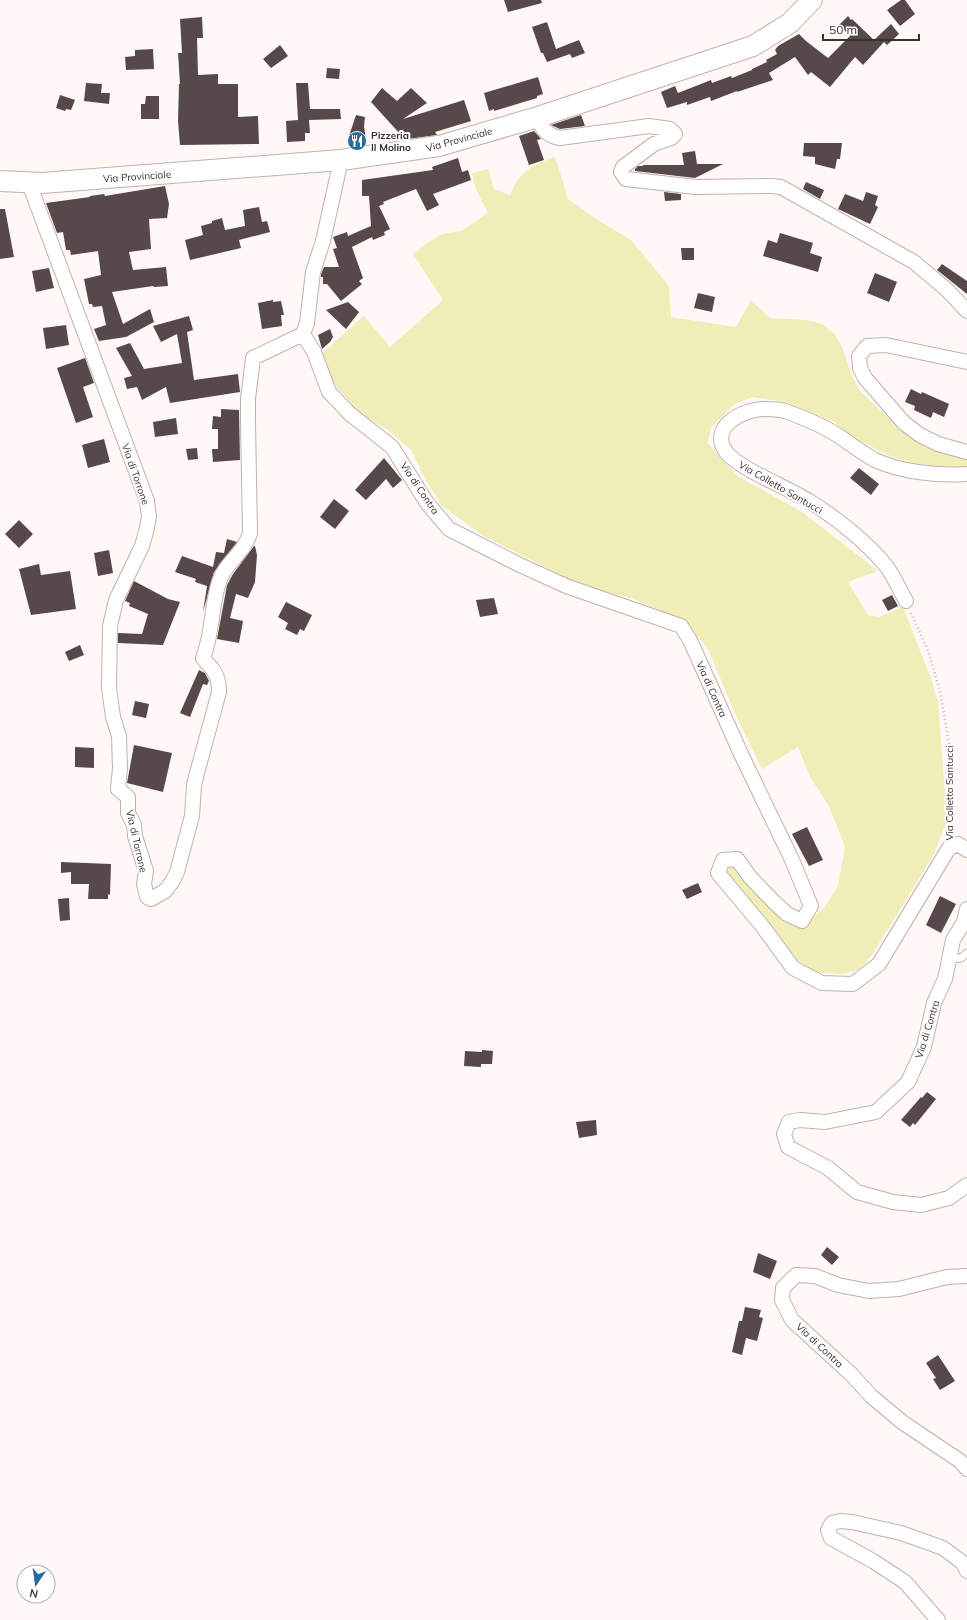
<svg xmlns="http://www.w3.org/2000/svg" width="967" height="1620" font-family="Mulish,sans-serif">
	<rect width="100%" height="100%" fill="#fff8f6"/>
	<path fill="#eeeeb6" d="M 554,157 L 557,162 L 568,199 L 593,217 L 631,240 L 669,286 L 671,317 L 736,327 L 751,300 L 770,318 L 806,320 L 822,324 L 834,333 L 842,347 L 852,376 L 860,391 L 909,437 L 926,445 L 967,456 L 967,467 L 934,466 L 916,463 L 892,457 L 850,436 L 833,421 L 785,402 L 752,397 L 733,405 L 711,428 L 708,443 L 721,459 L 739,477 L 802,512 L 863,559 L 877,571 L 848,582 L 868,615 L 879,617 L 903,607 L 930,676 L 938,701 L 947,820 L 934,854 L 872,955 L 860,969 L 843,974 L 822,973 L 809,969 L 792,956 L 724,870 L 728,863 L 736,863 L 807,923 L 824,908 L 838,886 L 845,847 L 829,806 L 810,777 L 798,747 L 762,769 L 734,711 L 708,649 L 687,623 L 634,599 L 581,585 L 482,535 L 442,506 L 425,479 L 411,450 L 388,430 L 361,414 L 331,380 L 320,355 L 364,316 L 390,347 L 443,300 L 413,254 L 423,246 L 442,234 L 461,231 L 488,213 L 475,187 L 472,173 L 488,169 L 494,189 L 510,195 C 521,170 529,167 554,157 Z"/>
	<path fill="#574849" d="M 504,0 L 541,0 L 542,3 L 508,12 Z
		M 901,0 L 905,0 L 915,14 L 900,26 L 887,10 Z
		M 848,16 L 851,20 L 852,19 L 874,40 L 891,24 L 899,34 L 887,45 L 884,42 L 863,65 L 855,57 L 830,87 L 811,72 L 808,75 L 795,57 L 769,73 L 773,80 L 737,92 L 737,91 L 711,101 L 710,97 L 687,105 L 687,102 L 667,108 L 661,92 L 675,86 L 678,93 L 711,80 L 712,83 L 731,76 L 732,78 L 752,70 L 752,69 L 767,62 L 766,60 L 777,54 L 775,50 L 778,46 L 799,34 L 806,41 L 828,58 L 850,36 L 839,25 Z
		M 202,17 L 203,38 L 197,38 L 198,75 L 218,74 L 218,84 L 238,84 L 238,117 L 258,116 L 259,144 L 180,145 L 178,121 L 179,84 L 180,84 L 178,53 L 182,53 L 180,19 Z
		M 547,22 L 556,49 L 579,40 L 585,53 L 572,58 L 570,54 L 547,62 L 543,53 L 541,53 L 532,27 Z
		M 280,45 L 288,56 L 271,68 L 263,59 Z
		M 153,49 L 154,69 L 126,70 L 125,57 L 135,56 L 135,50 Z
		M 327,68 L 340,69 L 339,79 L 326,78 Z
		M 538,77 L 543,94 L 537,96 L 537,98 L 494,111 L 494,109 L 489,111 L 484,93 Z
		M 86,83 L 102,84 L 101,93 L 110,93 L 109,104 L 84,101 Z
		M 296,83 L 308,83 L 310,109 L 340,109 L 341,119 L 309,120 L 310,133 L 305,133 L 305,141 L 287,142 L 286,121 L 298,120 Z
		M 382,88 L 397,101 L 411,88 L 427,103 L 403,119 L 464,100 L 471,121 L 435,132 L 437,135 L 400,140 L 398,137 L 401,135 L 371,102 Z
		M 60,95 L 75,100 L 71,110 L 66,109 L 65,111 L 56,108 Z
		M 146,96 L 159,96 L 159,119 L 141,119 L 141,104 L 145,104 Z
		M 356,115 L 365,117 L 364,126 L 366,141 L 347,142 Z
		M 581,115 L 585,126 L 560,129 L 551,125 Z
		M 534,131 L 541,139 L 537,140 L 544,160 L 529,165 L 519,136 Z
		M 804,143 L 842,143 L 840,159 L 837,159 L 835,169 L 815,164 L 815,157 L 803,156 Z
		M 695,151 L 697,164 L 723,164 L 695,178 L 635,171 L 635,169 L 638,166 L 643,166 L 643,165 L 684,165 L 682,153 Z
		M 458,158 L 462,172 L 468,170 L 471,180 L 433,194 L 439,205 L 427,211 L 416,189 L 383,202 L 384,204 L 379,206 L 390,229 L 384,232 L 385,235 L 373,240 L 372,237 L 352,247 L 363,278 L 359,281 L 362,284 L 341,301 L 327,284 L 323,284 L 323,277 L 321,277 L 321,274 L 324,267 L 339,267 L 333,249 L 337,248 L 333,237 L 347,232 L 348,236 L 371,226 L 369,196 L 362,196 L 362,180 L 433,170 L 432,167 Z
		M 806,182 L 824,190 L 820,199 L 803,189 Z
		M 165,186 L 169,204 L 167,218 L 149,219 L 151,249 L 129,252 L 133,270 L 166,267 L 168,286 L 154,287 L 153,286 L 112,292 L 123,324 L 150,309 L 154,322 L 126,337 L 99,341 L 94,329 L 106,325 L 102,306 L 93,307 L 92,304 L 89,304 L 84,279 L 101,275 L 98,251 L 71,255 L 70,250 L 66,250 L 63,232 L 57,233 L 46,203 L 90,197 L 90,196 L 104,194 L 105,196 Z
		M 664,192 L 681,194 L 681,200 L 665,201 Z
		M 866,192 L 878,196 L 875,205 L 878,207 L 870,224 L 838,209 L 845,194 L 863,201 Z
		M 259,207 L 262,222 L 267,221 L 270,232 L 239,240 L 241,248 L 190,260 L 185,240 L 203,235 L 201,226 L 212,223 L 212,221 L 222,218 L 225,230 L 245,226 L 243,210 Z
		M 0,209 L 5,209 L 14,257 L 0,259 Z
		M 780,233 L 813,243 L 810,253 L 822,257 L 818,272 L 763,256 L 768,240 L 777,243 Z
		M 681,248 L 694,248 L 694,260 L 682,260 Z
		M 942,264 L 967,281 L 967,294 L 937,270 Z
		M 49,268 L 54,288 L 36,292 L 32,271 Z
		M 875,273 L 897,282 L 889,302 L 867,293 Z
		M 698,293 L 715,297 L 712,312 L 694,308 Z
		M 273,300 L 273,302 L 281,301 L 284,315 L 281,315 L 282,326 L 262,329 L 258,303 Z
		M 348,302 L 359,312 L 346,329 L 326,310 Z
		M 189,316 L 193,330 L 187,332 L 194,380 L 238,374 L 240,392 L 170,403 L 166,387 L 142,400 L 137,387 L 127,389 L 124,378 L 132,376 L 116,348 L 130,343 L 144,369 L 182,363 L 177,334 L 161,342 L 153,326 Z
		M 66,325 L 69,345 L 46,349 L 43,328 Z
		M 330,329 L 333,337 L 330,342 L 322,349 L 318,335 Z
		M 85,358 L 94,383 L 83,387 L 93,417 L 76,423 L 57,368 Z
		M 911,389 L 921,394 L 922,392 L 949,404 L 944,417 L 933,412 L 931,418 L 914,410 L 915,406 L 905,402 Z
		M 221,409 L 239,410 L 240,460 L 213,462 L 212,449 L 218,449 L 218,429 L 212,429 L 213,416 L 221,417 Z
		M 176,418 L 178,434 L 155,437 L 153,422 Z
		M 104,439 L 110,462 L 88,468 L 82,445 Z
		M 197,448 L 198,459 L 188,460 L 186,449 Z
		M 384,458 L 402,480 L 393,488 L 386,479 L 366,500 L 355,490 Z
		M 859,468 L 879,484 L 871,495 L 850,478 Z
		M 334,499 L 349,511 L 335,529 L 320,517 Z
		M 19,520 L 33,534 L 19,548 L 5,534 Z
		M 227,539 L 237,542 L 214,572 L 203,612 L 207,586 L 195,582 L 196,579 L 175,572 L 182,556 L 213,567 L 216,552 L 224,553 Z
		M 254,546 L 255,546 L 257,555 L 255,582 L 248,598 L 236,594 L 230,618 L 243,621 L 239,643 L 217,639 L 227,585 L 233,574 Z
		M 109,550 L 113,573 L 98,576 L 94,553 Z
		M 39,564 L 41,575 L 70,571 L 76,609 L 31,615 L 19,569 Z
		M 134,581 L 168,599 L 180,602 L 163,645 L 118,643 L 118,633 L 142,634 L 148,614 L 129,606 L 130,603 L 125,601 Z
		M 892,595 L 898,606 L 888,611 L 882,600 Z
		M 494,598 L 498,614 L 480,617 L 476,600 Z
		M 286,602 L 312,615 L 304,631 L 300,629 L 297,635 L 285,629 L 288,623 L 278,617 Z
		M 80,645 L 84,655 L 69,661 L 65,652 Z
		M 199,670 L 205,673 L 209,681 L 207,685 L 203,684 L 190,717 L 180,713 Z
		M 135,701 L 149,704 L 146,718 L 132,715 Z
		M 134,745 L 172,753 L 163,792 L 127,783 Z
		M 75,747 L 94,748 L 94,768 L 75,767 Z
		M 807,827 L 823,860 L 809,866 L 792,834 Z
		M 61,862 L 111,864 L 110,895 L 108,894 L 108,899 L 88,899 L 89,884 L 71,884 L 71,872 L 61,873 Z
		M 698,883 L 702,892 L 687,899 L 682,890 Z
		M 940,896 L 956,904 L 941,933 L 926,925 Z
		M 69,898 L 70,920 L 60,921 L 58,899 Z
		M 482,1050 L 493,1051 L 492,1064 L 481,1064 L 481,1067 L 464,1066 L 465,1051 L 482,1052 Z
		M 927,1092 L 936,1099 L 915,1125 L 913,1123 L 910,1127 L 901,1120 L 921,1097 L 922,1098 Z
		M 596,1120 L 597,1135 L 579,1138 L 576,1122 Z
		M 827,1247 L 839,1257 L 832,1265 L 821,1255 Z
		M 758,1253 L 777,1261 L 770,1279 L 753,1272 Z
		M 745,1307 L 761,1310 L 759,1317 L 763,1318 L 757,1341 L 746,1338 L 742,1355 L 732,1352 L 739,1321 L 742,1321 Z
		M 938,1355 L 955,1381 L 940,1390 L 933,1379 L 936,1378 L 926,1363 Z"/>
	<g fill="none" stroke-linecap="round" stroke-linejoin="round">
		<g stroke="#c1b1ab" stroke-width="9">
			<path id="lane" d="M 950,959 L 961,958 L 967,953"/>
		</g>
		<g stroke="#c1b1ab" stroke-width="16">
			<path id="street" d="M 538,117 C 541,129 548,136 560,138 L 649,126 L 670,129 L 675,134 L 671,138 L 654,144 L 623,167 L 621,172 L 626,179 L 696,187 L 771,186 L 781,187 L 914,262 L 946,289 L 967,311
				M 341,160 L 323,241 L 313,272 L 307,323 L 303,334 L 314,352 L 329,392 L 350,414 L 392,447 L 427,503 L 449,529 L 520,565 L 566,586 L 681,626 L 690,640 L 741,754 L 792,860 L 811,906 L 802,921 L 787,914 L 774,902 L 750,877 L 737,859 L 723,860 L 718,873 L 763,927 L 793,968 L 822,983 L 853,984 L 879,964 L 949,848 L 958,844 L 967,850
				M 29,183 L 147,501 L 149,517 L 146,532 L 142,546 L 116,600 L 110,626 L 109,688 L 113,717 L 119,736 L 120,768 L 118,789 L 128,797 L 128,813 L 134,825 L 135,836 L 146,871 L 144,884 L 147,897 L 151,899 L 165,891 L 172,882 L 177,872 L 192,816 L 194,785 L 197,773 L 219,692 C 219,685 218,676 213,670 C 210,665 206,663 203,658 C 213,633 211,606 219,582 C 225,562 244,554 250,533 L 248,423 L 248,399 L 253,358 L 303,334
				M 967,362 L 886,345 L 867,346 L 859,356 L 860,368 L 865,378 L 904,423 L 920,435 L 938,444 L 967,452
				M 906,601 C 900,590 894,577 887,567 C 868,543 835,517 809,501 C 789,488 739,469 726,452 C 708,427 743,409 764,409 C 770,409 779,409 785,411 C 799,416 814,422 827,429 C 844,438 858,451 875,460 C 900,472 939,476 967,474
				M 967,909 L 964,922 L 953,940 L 945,979 L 934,1003 L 924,1047 L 908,1082 L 876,1112 L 825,1122 L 800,1120 L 789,1122 L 784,1134 L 788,1147 L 828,1168 L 857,1192 L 893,1202 L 921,1205 L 949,1198 L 967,1185
				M 967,1276 L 947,1277 L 899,1289 L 869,1291 L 838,1285 L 815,1276 L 796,1275 L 783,1288 L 782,1300 L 792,1320 L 852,1375 L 871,1396 L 902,1422 L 960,1461 L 967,1469
				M 938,1620 L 905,1582 L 873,1561 L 831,1538 L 828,1530 L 832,1523 L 840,1521 L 852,1522 L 901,1533 L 918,1539 L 943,1548 L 963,1563 L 967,1571"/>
		</g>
		<g stroke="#c1b1ab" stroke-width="22">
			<path id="secondary" d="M 0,181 L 42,183 L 341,160 L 439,146 L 538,117 L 753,46 L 790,23 L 812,0"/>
		</g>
		<path stroke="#c2bbb9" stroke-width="2.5" stroke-dasharray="1 3" stroke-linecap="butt" d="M 911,613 L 929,653 L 941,696 L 950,749 L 949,833"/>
		<use href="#lane" stroke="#fff" stroke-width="7"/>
		<use href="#street" stroke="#fff" stroke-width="14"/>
		<use href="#secondary" stroke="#fff" stroke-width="20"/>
	</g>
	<defs>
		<g id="restaurant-disc" transform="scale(1)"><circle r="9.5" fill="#276ca1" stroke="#fff"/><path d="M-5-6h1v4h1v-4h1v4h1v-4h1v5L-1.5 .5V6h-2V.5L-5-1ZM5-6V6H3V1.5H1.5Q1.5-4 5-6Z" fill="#fff"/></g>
	</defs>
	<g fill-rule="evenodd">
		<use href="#restaurant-disc" x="357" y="141"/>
	</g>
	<g text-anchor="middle" stroke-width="4" stroke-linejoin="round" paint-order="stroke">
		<g font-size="10" font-weight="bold" fill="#38322f" stroke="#fff" text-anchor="start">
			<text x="371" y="139">Pizzeria<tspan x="371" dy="12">Il Molino</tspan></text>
		</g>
		<g font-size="10" fill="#38322f" stroke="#fff">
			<text transform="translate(459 139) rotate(-15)" y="4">Via Provinciale</text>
			<text transform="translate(137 176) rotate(-4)" y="4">Via Provinciale</text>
			<text transform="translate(136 474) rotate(71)" y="4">Via di Torrone</text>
			<text transform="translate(781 487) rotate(30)" y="4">Via Colletto Santucci</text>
			<text transform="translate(420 488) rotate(56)" y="4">Via di Contra</text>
			<text transform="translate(712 689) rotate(66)" y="4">Via di Contra</text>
			<text transform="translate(949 793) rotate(-90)" y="4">Via Colletto Santucci</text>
			<text transform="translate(137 841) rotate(77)" y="4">Via di Torrone</text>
			<text transform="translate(927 1029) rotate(-73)" y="4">Via di Contra</text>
			<text transform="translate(820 1345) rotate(43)" y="4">Via di Contra</text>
		</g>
	</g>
	<g transform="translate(36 1584) rotate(193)"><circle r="19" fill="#ffffff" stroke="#afadac"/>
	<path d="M0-3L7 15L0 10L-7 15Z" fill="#276ca1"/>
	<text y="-6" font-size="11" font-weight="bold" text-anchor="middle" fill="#38322f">N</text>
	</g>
	<path d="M823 34v6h96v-6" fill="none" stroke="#38322f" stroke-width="2"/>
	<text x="829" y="34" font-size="12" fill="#38322f" stroke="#ffffff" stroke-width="3" paint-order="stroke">50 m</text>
</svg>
